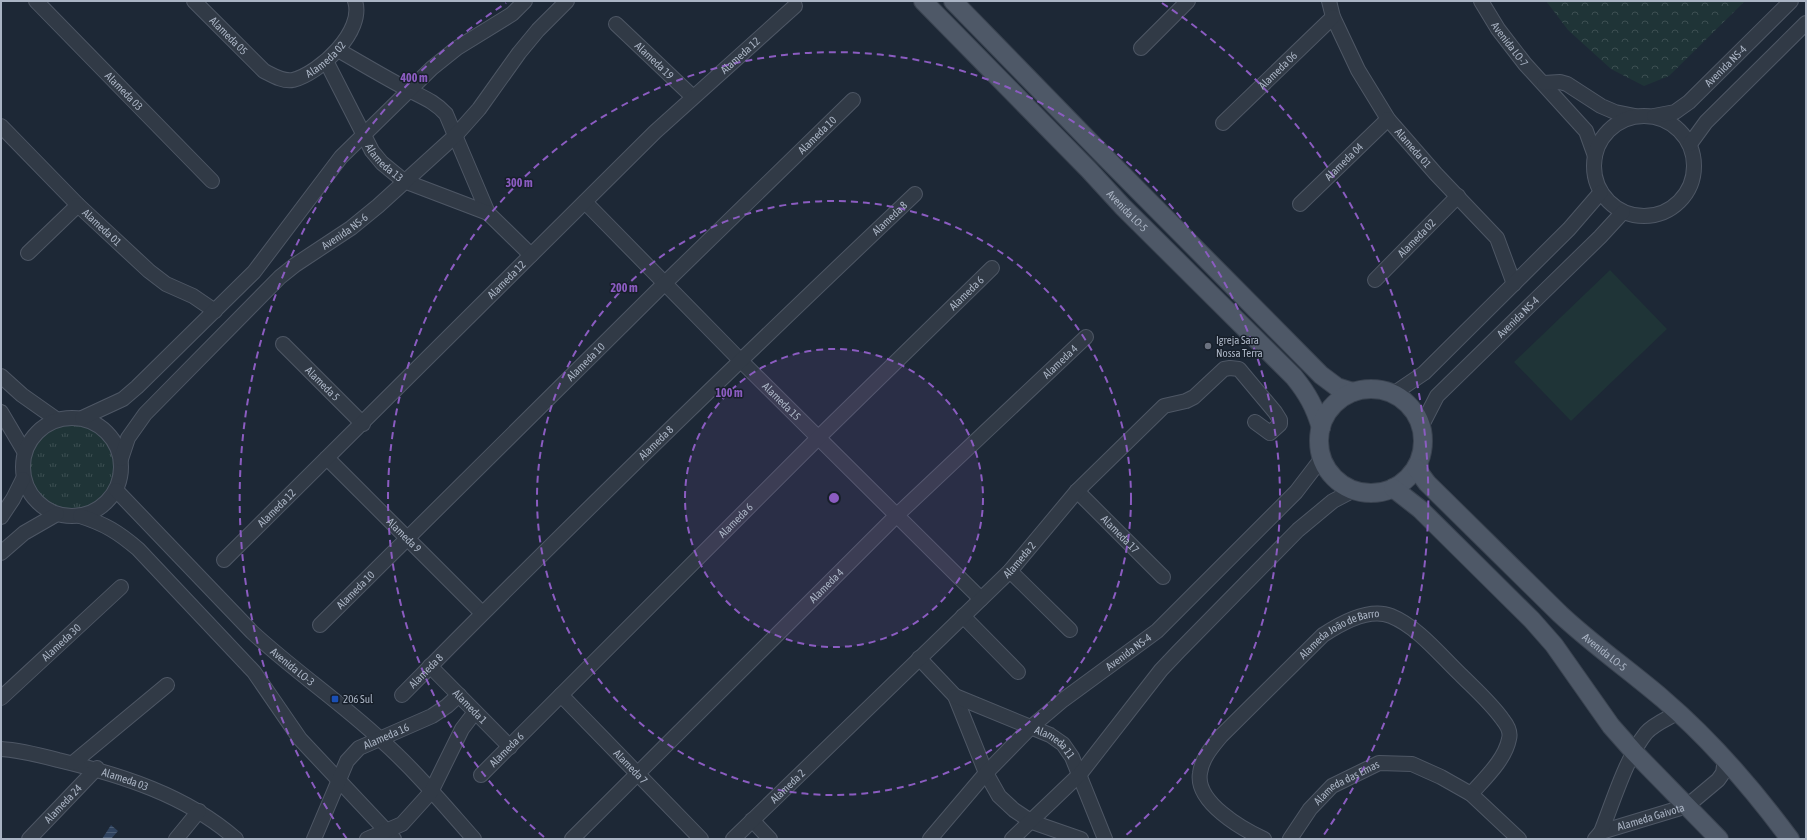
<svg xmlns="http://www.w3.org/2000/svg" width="1807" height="840" font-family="'Asap Condensed',sans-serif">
	<defs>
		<pattern id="grass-tufts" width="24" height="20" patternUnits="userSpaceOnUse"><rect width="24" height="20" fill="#1f3437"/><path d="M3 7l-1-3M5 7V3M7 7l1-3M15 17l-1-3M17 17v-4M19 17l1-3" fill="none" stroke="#3d4f52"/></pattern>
		<pattern id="forest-crowns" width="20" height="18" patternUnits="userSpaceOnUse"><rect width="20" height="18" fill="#1f3437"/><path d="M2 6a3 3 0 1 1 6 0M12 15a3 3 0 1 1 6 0" fill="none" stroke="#3d4f52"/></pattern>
		<pattern id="water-rules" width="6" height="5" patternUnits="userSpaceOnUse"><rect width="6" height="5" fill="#2f435f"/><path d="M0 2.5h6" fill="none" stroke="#4a5c74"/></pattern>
	</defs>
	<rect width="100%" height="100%" fill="#1d2836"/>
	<path fill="url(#grass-tufts)" d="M29 467a43 43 0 1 1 86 0a43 43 0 1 1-86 0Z"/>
	<path fill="url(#forest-crowns)" d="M 1546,1 L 1745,1 L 1669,76 L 1644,86 L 1611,69 L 1568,30 Z"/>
	<path fill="#1f3437" d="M 1610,270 L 1667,329 L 1571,421 L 1514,362 Z"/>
	<path fill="url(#water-rules)" d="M 111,825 L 118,831 L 111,839 L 102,839 Z"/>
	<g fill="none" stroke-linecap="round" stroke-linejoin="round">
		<g stroke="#4e5765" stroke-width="16">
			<g id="minor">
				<path id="s1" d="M 36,1 L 212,181"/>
				<path id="s2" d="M 194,1 L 264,71 C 272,75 283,82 293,80 C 320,73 365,31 355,1"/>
				<path id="s3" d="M 1329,1 L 1333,17 L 1358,70 L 1388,119 L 1436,174 L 1497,238 L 1514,284"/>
				<path id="s4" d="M 1481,1 L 1498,29 L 1525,64 L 1586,131 L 1595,156"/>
				<path id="s5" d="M 616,24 L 693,97"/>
				<path d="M 1141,48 L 1188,1"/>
				<path d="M 338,50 C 361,63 384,77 407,89 C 422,97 434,101 446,114 L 488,213 L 531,255"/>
				<path id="s6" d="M 326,61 L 372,151 L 382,163 L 404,181 L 488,213"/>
				<path d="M 1544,83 L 1560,82 L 1567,84 L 1601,106 L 1615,112 L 1635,116"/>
				<circle cx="1644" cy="166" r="50"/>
				<path id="s7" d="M 1654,116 L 1675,112 L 1689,102 L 1791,1"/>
				<path id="s8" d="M 1223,123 L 1333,17"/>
				<path id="s9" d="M 1,126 L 78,205 L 149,271 L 166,284 L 193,296 L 215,311"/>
				<path d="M 1690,144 L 1706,122 L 1806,23"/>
				<path id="s10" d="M 585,202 L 740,360 L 981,599"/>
				<path id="s11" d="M 1300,204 L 1388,119"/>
				<path d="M 28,253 L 78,205"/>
				<path id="s12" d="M 1375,280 L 1458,196"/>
				<path id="s13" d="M 283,344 L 363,424"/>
				<path d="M 1,376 L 22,395 L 56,419"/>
				<path d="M 1393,394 L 1424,373 L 1569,229 L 1601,192"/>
				<path d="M 1,412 L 24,451"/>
				<circle cx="72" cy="467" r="49"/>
				<path d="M 82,418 L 123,399 L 137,387 L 254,272 L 341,157 L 432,68 L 457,48 L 512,14 L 525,1"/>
				<path id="s14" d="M 1421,427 L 1437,396 L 1600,237 L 1623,212"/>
				<path id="s15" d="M 327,458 L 482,613"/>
				<path id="s16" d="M 121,459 L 128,438 L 145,414 L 280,277 L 295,265 L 351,228 L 378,206 L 455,136 L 479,109 L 519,53 L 538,30 L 567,1"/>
				<path id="s17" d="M 116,490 L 252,632 C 293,670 339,701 380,739 C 414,769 444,805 474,839"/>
				<path id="s18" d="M 1077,491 L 1163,577"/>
				<path d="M 80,516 C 105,524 118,532 138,549 L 254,672 L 300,739 L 394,839"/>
				<path d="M 1,517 L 13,499 L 23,479"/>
				<path d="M 1,553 L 24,533 L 57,514"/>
				<path id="s19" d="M 224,560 L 655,132 L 795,6"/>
				<path d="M 1010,571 L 1070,630"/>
				<path d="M 963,616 L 1018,672"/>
				<path id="s20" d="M 320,625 L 665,283 L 853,100"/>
				<path d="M 919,658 L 955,696 L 986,773 L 999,796 L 1014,810 L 1032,822 L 1081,839"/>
				<path id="s21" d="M 430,666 L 510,747"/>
				<path id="s22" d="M 402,695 C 569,525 741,359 915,194"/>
				<path id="s23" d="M 561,695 L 701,839"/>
				<path id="s24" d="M 955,696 L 1050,735 L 1063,744 L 1072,757 L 1105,839"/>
				<path id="s25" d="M 1,698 L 121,587"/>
				<path id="s26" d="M 1,749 C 20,750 39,755 58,760 C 121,775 186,795 236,839"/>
				<path d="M 73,763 L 167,685"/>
				<path id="s27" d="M 481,775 L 819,437 L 992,268"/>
				<path d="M 752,820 L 770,839"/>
				<path id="s28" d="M 1601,832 L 1687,806 L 1718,780 L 1723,773 L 1725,759"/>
				<path id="s29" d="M 29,839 L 97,768"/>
				<path d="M 176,839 L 199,811"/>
				<path id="s30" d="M 314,839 L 347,761 L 359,748 L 432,716 L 447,706 L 459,695"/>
				<path d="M 367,839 L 402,824 L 431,792 L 462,729 L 475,712"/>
				<path id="s31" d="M 572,839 L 897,515 L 1086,337"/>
				<path id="s32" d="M 733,839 L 1010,571 L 1077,491 L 1164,406 L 1186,401 L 1194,397 L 1224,369 L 1230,368 L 1239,369 L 1275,412 L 1280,420 L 1280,424 L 1270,433 L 1255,422"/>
				<path id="s33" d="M 930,839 L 986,773 L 1030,728 L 1063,700 L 1157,631 L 1296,492 L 1322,458"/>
				<path d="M 1012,839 L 1080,774 L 1161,670 L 1179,651 L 1298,530 L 1333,501 L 1354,490"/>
				<path id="s34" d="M 1264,839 C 1242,829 1195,802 1200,773 C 1202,758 1212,747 1221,736 L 1323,635 C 1341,623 1369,607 1391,616 C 1418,627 1440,655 1461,675 C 1475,689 1491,703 1503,720 C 1507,725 1511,732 1509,739 C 1505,760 1484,779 1471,794"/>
				<path id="s35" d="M 1290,839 L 1310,809 L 1332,786 L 1379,763 L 1412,764 L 1441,777 L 1471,794 L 1519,839"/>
				<path d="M 1595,839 L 1601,832 C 1613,802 1626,758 1646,733 C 1654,724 1667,719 1677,713"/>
			</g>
		</g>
		<g stroke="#3a4350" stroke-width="20">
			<g id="major">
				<path id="s36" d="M 923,1 L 1089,170 L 1123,207 L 1294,377 C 1307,393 1315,407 1321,428"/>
				<path d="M 953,1 L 1106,158 L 1321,375 L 1337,387 L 1353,392"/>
				<circle cx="1371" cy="441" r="52"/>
				<path id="s37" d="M 1416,468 L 1427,483 L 1560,614 C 1592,644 1629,670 1663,699 C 1711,740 1753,789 1790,839"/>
				<path d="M 1393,488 L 1420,509 L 1532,620 L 1554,645 L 1611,726 L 1634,752 L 1719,839"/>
			</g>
		</g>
		<use href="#minor" stroke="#313a46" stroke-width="14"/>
		<use href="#major" stroke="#4e5867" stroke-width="18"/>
	</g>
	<circle cx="834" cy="498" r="149" fill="#8b5cc1" fill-opacity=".12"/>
	<g fill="none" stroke="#8b5cc1" stroke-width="2" stroke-dasharray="7 5">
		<circle cx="834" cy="498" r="149"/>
		<circle cx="834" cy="498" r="297"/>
		<path d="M544 837A446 446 0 1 1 1124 837"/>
		<path d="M347 839A594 594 0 0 1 506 3M1162 3A594 594 0 0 1 1321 839"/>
	</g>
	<circle fill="#6b7280" stroke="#171f2a" stroke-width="1.5" cx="1208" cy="346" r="4"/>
	<rect fill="#1a4fb4" stroke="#171f2a" stroke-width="1.5" x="331" y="695" width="8" height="8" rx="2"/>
	<g text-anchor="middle" stroke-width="3" stroke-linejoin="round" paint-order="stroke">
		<g font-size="11" fill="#aab4c4" stroke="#171f2a">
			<text dy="4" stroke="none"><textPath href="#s2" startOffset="49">Alameda 05</textPath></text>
			<text dy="4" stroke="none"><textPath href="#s4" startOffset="52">Avenida LO-7</textPath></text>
			<text dy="4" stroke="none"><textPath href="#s19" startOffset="722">Alameda 12</textPath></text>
			<text dy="4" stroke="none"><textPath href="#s2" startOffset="169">Alameda 02</textPath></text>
			<text dy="4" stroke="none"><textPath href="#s5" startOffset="53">Alameda 19</textPath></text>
			<text dy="4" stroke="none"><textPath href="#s7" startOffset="90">Avenida NS-4</textPath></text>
			<text dy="4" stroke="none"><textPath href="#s8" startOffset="76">Alameda 06</textPath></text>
			<text dy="4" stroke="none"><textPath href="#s1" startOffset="126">Alameda 03</textPath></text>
			<text dy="4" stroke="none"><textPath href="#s20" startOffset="698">Alameda 10</textPath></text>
			<text dy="4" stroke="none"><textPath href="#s3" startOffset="171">Alameda 01</textPath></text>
			<text dy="4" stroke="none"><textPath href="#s6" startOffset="118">Alameda 13</textPath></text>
			<text dy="4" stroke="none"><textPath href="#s11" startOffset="61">Alameda 04</textPath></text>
			<text dy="4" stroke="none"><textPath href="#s36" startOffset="293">Avenida LO-5</textPath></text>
			<text dy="4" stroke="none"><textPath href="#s22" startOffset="682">Alameda 8</textPath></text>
			<text dy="4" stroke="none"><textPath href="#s9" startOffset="143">Alameda 01</textPath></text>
			<text dy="4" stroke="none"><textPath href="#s16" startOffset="323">Avenida NS-6</textPath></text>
			<text dy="4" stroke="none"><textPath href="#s12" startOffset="59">Alameda 02</textPath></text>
			<text dy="4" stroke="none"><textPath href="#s19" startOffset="398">Alameda 12</textPath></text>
			<text dy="4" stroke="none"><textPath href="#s27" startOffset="684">Alameda 6</textPath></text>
			<text dy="4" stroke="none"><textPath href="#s14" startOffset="148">Avenida NS-4</textPath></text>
			<text dy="4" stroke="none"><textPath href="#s20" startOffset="374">Alameda 10</textPath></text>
			<text dy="4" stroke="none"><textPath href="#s31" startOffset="683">Alameda 4</textPath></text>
			<text dy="4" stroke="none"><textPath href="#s13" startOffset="56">Alameda 5</textPath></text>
			<text dy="4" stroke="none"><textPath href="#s10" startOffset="280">Alameda 15</textPath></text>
			<text dy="4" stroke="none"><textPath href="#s22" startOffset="358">Alameda 8</textPath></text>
			<text dy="4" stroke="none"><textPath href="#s19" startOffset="74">Alameda 12</textPath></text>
			<text dy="4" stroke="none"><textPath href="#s27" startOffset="360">Alameda 6</textPath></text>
			<text dy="4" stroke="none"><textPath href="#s18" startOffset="61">Alameda 17</textPath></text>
			<text dy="4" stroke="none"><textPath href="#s15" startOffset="109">Alameda 9</textPath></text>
			<text dy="4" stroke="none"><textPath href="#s32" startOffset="400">Alameda 2</textPath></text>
			<text dy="4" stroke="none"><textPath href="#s31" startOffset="359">Alameda 4</textPath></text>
			<text dy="4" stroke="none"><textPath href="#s20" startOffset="50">Alameda 10</textPath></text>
			<text dy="4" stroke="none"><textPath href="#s34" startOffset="299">Alameda João de Barro</textPath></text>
			<text dy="4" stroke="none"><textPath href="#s25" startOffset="82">Alameda 30</textPath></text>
			<text dy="4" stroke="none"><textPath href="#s33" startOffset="274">Avenida NS-4</textPath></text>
			<text dy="4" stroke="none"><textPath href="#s37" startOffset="264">Avenida LO-5</textPath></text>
			<text dy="4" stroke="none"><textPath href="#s17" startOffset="250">Avenida LO-3</textPath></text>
			<text dy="4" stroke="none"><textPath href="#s22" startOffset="34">Alameda 8</textPath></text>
			<text dy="4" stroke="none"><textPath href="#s21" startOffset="57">Alameda 1</textPath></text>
			<text dy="4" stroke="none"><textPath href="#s30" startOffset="132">Alameda 16</textPath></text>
			<text dy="4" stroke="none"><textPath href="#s24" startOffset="111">Alameda 11</textPath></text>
			<text dy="4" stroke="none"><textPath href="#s27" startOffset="36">Alameda 6</textPath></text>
			<text dy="4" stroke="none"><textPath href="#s23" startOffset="100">Alameda 7</textPath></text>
			<text dy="4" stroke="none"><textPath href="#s26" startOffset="128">Alameda 03</textPath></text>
			<text dy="4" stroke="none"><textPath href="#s35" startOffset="82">Alameda das Emas</textPath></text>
			<text dy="4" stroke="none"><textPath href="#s32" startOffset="76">Alameda 2</textPath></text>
			<text dy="4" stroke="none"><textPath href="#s29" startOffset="49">Alameda 24</textPath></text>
			<text dy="4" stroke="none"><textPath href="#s28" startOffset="52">Alameda Gaivota</textPath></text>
		</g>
		<g font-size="11" fill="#aab4c4" stroke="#171f2a" text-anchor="start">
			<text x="1216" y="344">Igreja Sara<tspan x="1216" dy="13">Nossa Terra</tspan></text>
			<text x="343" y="703">206 Sul</text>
		</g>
	</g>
	<circle cx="834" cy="498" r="6" fill="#8b5cc1" stroke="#171f2a" stroke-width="2"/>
	<g font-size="12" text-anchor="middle" font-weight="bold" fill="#8b5cc1" stroke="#171f2a" stroke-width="3" stroke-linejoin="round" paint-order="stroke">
		<text x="414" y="82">400 m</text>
		<text x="519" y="187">300 m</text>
		<text x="624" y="292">200 m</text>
		<text x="729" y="397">100 m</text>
	</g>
	<rect width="1807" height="840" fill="none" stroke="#aab4c4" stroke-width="4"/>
</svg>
